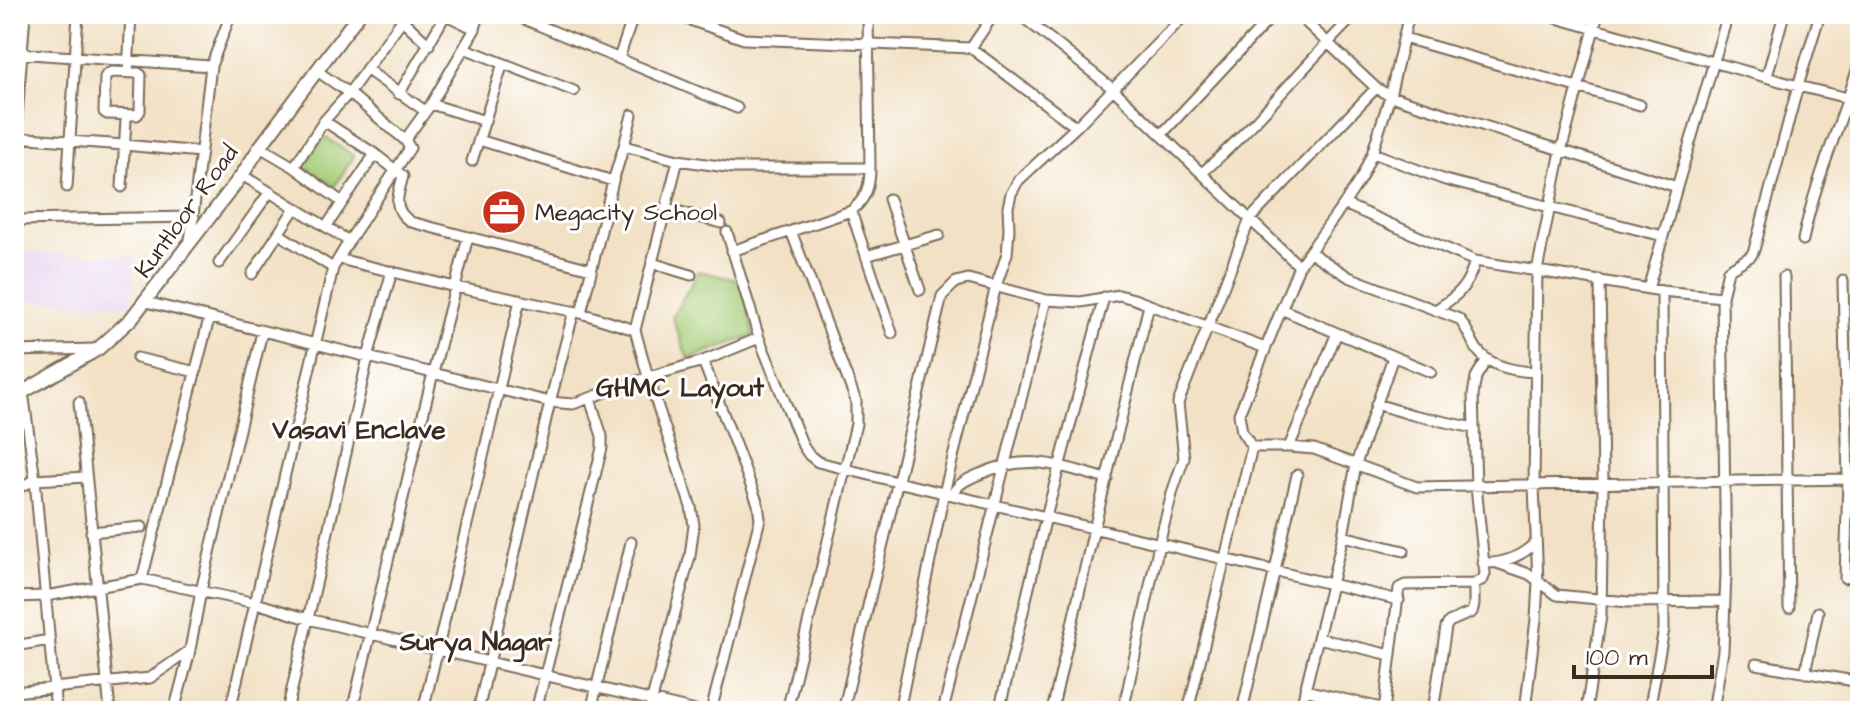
<svg xmlns="http://www.w3.org/2000/svg" width="1874" height="725" font-family="'Architects Daughter',sans-serif">
	<rect width="100%" height="100%" fill="#fff"/>
	<filter id="ink" filterUnits="userSpaceOnUse"><feTurbulence type="fractalNoise" baseFrequency=".0125" numOctaves="2"/><feDisplacementMap in="SourceGraphic" scale="16" xChannelSelector="R" yChannelSelector="G"/><feConvolveMatrix kernelMatrix="1 2 1 2 8 2 1 2 1" color-interpolation-filters="sRGB"/></filter>
	<filter id="wash" filterUnits="userSpaceOnUse"><feTurbulence type="fractalNoise" baseFrequency=".006" numOctaves="4" result="noise"/><feDisplacementMap in="SourceGraphic" scale="32" xChannelSelector="R" yChannelSelector="G"/><feGaussianBlur stdDeviation="1.8" result="paint"/><feColorMatrix in="noise" values="0 0 0 0 0 0 0 0 0 0 0 0 0 0 0 0 0 1.4 0 .05"/><feComposite in="paint" operator="in"/></filter>
	<g filter="url(#wash)">
		<rect width="100%" height="100%" fill="#f2e1c5"/>
		<path fill="#e7d2ef" d="M 14,252 L 134,256 L 132,305 L 14,300 Z"/>
		<path fill="#a5cc77" stroke="#707b4a" stroke-width="2" d="M 324,136 L 354,156 L 334,187 L 303,166 Z
			M 699,271 L 741,281 L 754,335 L 688,359 L 672,317 Z"/>
	</g>
	<g filter="url(#ink)">
		<g fill="none" stroke-linecap="round" stroke-linejoin="round">
			<g stroke="#7b6a58" stroke-width="13">
				<path id="minor" d="M 396,14 L 429,45
					M 444,14 L 475,29
					M 512,14 L 737,108
					M 673,14 L 744,39 L 971,48 L 1076,127
					M 1019,14 L 1113,89 L 1299,266
					M 1297,14 L 1376,88 L 1390,96 L 1677,187 L 1728,14
					M 1542,14 L 1798,86 L 1860,101
					M 1404,38 L 1640,105
					M 464,48 L 574,91
					M 971,48 L 994,14
					M 14,53 L 211,66
					M 619,58 L 634,14
					M 366,69 L 425,111
					M 112,72 L 138,73 L 141,75 L 140,111 L 137,115 L 107,114 L 104,112 L 105,77 L 107,74 Z
					M 128,73 L 131,14
					M 1767,76 L 1784,14
					M 399,94 L 446,14
					M 431,104 L 485,121
					M 324,121 L 375,154 L 403,176 C 398,196 391,209 411,222 L 591,269
					M 1161,135 L 1274,14
					M 15,137 L 124,145 L 201,152
					M 405,140 L 431,104 L 475,29 L 479,14
					M 479,140 L 613,181
					M 624,146 L 632,115
					M 260,147 L 294,167 L 342,202
					M 1373,153 L 1445,180 L 1663,236
					M 14,155 L 25,14
					M 472,161 L 503,63
					M 294,167 L 324,121 L 349,93 L 402,20
					M 1202,173 C 1257,125 1303,66 1356,14
					M 242,175 L 349,241
					M 67,187 L 78,14
					M 122,187 L 126,120
					M 889,199 L 920,290
					M 1344,204 L 1475,261 L 1662,291 L 1722,297
					M 666,208 L 721,223
					M 851,211 L 892,333
					M 14,220 L 194,217
					M 326,227 L 375,154
					M 727,232 L 759,338 L 803,446 L 809,455 L 818,462 L 897,482 L 1399,600
					M 279,234 L 333,268
					M 1803,240 C 1815,179 1843,120 1860,60
					M 190,241 L 211,66 L 231,14
					M 732,251 L 851,211 C 866,199 870,187 870,168
					M 1310,252 L 1349,277 L 1459,319 C 1467,328 1470,338 1476,348 C 1488,367 1514,371 1535,372
					M 866,256 L 939,235
					M 339,259 L 455,287 L 581,313 L 613,181 L 624,146 L 678,160 L 733,168 L 870,168 L 868,14
					M 219,263 L 269,193
					M 652,263 L 691,275
					M 252,274 L 295,208
					M 1784,277 L 1789,608
					M 1843,281 L 1848,479 L 1845,578
					M 1648,289 L 1677,187
					M 1046,300 L 1081,302 L 1119,295 L 1134,299 L 1265,348
					M 146,302 L 550,402 L 478,711
					M 1281,309 L 1337,333 L 1289,447
					M 1437,309 C 1459,295 1468,286 1475,261
					M 574,311 L 550,402 L 573,404 L 648,377 L 703,361 L 759,338
					M 581,313 L 635,330 L 678,160
					M 635,330 L 648,377 L 691,507 L 694,525 L 690,556 L 649,711
					M 1337,333 L 1431,372
					M 14,351 L 95,349
					M 137,358 L 196,372
					M 703,361 L 758,504 L 760,519 L 711,711
					M 23,391 L 35,480 L 56,711
					M 79,402 L 110,711
					M 1376,404 L 1413,415 L 1474,428
					M 1252,447 L 1289,447 L 1314,449 L 1417,487 L 1848,479
					M 14,490 L 35,480 L 86,477
					M 952,495 C 958,483 968,479 980,474 C 1029,452 1059,466 1107,479
					M 91,532 L 142,527
					M 1343,536 L 1404,551
					M 1483,563 C 1503,564 1522,556 1536,542
					M 1497,563 L 1529,574 L 1557,595 L 1628,602 L 1725,601
					M 142,579 L 209,319
					M 14,597 L 46,596 L 142,579 L 256,603 L 308,619 L 696,711
					M 1318,638 L 1391,655
					M 14,646 L 50,640
					M 1756,664 L 1860,682
					M 1805,673 L 1818,612
					M 1856,682 L 1860,658
					M 1305,690 L 1385,709
					M 14,692 L 150,678 L 189,651
					M 174,711 L 189,655 L 201,591 L 262,332
					M 230,711 L 333,268 L 349,241 L 410,148 L 405,140 L 349,93 L 317,71
					M 287,711 L 368,357 L 392,271
					M 352,711 L 433,373 L 468,237
					M 423,711 L 520,300
					M 536,711 L 602,448 L 602,436 L 590,399
					M 591,711 L 631,542
					M 787,711 L 856,424 L 856,401 L 791,231
					M 843,711 L 942,296 L 956,282 L 968,279 L 1046,300 L 943,711
					M 899,711 L 944,493 L 996,286 L 1007,254 L 1009,230 L 1008,207 L 1011,194 L 1018,181 L 1076,127 L 1186,14
					M 999,711 L 1046,517 L 1104,297
					M 1052,711 L 1094,529 L 1149,305
					M 1123,711 L 1159,544 L 1173,490 L 1184,458 L 1178,403 L 1250,219 L 1376,88
					M 1188,711 L 1252,447 L 1242,432 L 1239,414 L 1299,266 L 1344,204 L 1361,178 L 1372,154 L 1390,96 L 1409,14
					M 1242,711 L 1297,475
					M 1300,711 L 1343,536 L 1356,464 L 1393,357
					M 1384,711 L 1399,588 L 1405,585 L 1474,584 L 1483,579 L 1485,574 L 1476,486 L 1473,395 L 1476,377 L 1487,359
					M 1433,711 L 1446,627 L 1449,622 L 1472,612 L 1474,605 L 1474,584
					M 1525,711 L 1536,619 L 1538,582 L 1534,485 L 1537,271 L 1561,151 L 1598,14
					M 1586,711 L 1601,616 L 1603,484 L 1600,280
					M 1649,711 L 1664,629 L 1662,291
					M 1713,711 L 1723,651 L 1726,574 L 1722,297 L 1728,270 L 1751,256 L 1754,250 L 1798,86 L 1820,14"/>
			</g>
			<g stroke="#7b6a58" stroke-width="16">
				<path id="tertiary" d="M 14,397 L 98,349 L 131,319 L 242,175 L 260,147 L 359,14"/>
			</g>
			<use href="#minor" stroke="#fff" stroke-width="9"/>
			<use href="#tertiary" stroke="#fff" stroke-width="12"/>
		</g>
	</g>
	<defs>
		<g id="office-disc" transform="scale(2.3)"><circle r="9.5" fill="#c8321e" stroke="#fff"/><path d="M-6-3h4V-5.5h4V-3h4V5H-6ZM-1-4.5V-3h2v-1.5ZM-6 0V1H6V0Z" fill="#fff"/></g>
	</defs>
	<g fill-rule="evenodd">
		<use href="#office-disc" x="504" y="212"/>
	</g>
	<g text-anchor="middle" stroke-width="6" stroke-linejoin="round" paint-order="stroke">
		<g font-size="24" fill="#3b2a1e" stroke="#fff">
			<text transform="translate(186 211) rotate(-54)" y="8">Kuntloor Road</text>
		</g>
		<g font-size="24" fill="#3b2a1e" stroke="#fff" text-anchor="start">
			<text x="535" y="220">Megacity School</text>
		</g>
		<g font-size="26" font-weight="bold" fill="#3b2a1e" stroke="#fff">
			<text x="680" y="396">GHMC Layout</text>
			<text x="359" y="438">Vasavi Enclave</text>
			<text x="476" y="650">Surya Nagar</text>
		</g>
	</g>
	<rect width="1874" height="725" fill="none" stroke="#fff" stroke-width="48"/>
	<path d="M1574 665v12h138v-12" fill="none" stroke="#3b2a1e" stroke-width="4"/>
	<text x="1586" y="665" font-size="24" fill="#3b2a1e" stroke="#ffffff" stroke-width="6" paint-order="stroke">100 m</text>
</svg>
